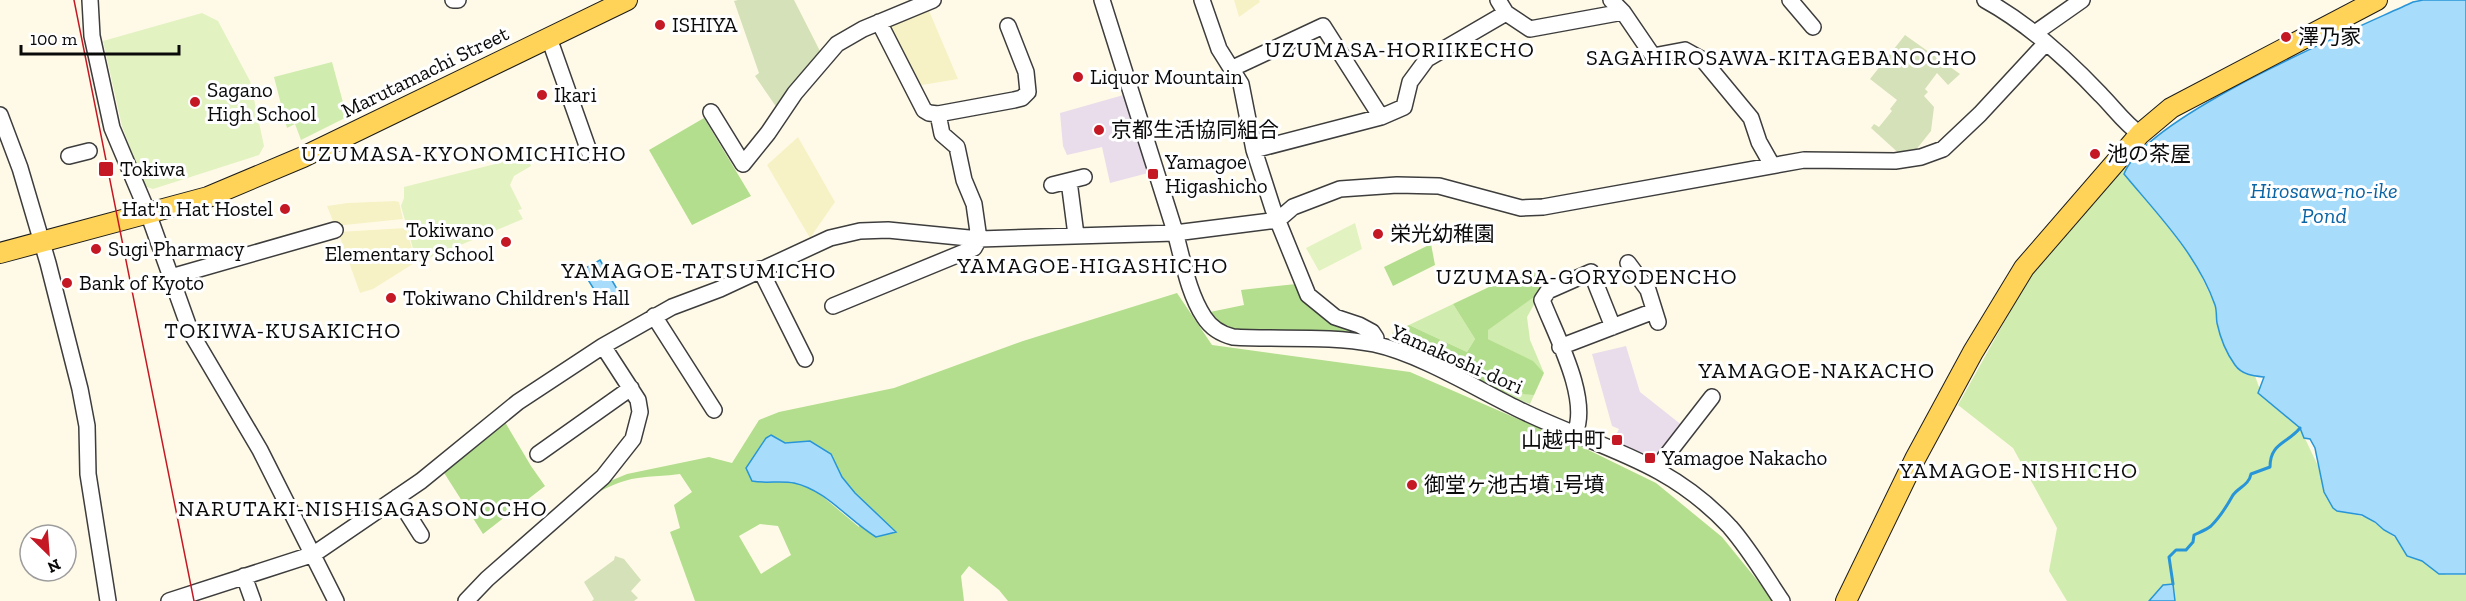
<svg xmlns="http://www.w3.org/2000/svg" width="2466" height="601" font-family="'Zilla Slab','Noto Sans JP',serif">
	<rect width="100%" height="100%" fill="#fffae7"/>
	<path fill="#e9ddeb" d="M 1127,94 L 1152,172 L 1110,183 L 1102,147 L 1067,155 L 1063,146 L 1060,113 Z
		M 1626,346 L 1640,392 L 1683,426 L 1657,458 L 1612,442 L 1619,429 L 1612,426 L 1592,354 Z"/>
	<path fill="#f7f2c5" d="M 1234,0 L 1259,0 L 1260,2 L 1239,17 Z
		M 927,6 L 958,79 L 916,86 L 887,27 Z
		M 798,137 L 835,202 L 810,238 L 767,165 Z
		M 395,201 L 399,202 L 403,219 L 335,226 L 327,206 L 348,203 Z
		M 406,228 L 416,262 L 373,289 L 360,293 L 338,232 Z"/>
	<path fill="#d0ecae" d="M 332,62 L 347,117 L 301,140 L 295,124 L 287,128 L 274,77 Z
		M 2135,153 L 2135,184 L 2190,253 L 2216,307 L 2236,367 L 2255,376 L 2259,387 L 2280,412 L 2300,428 L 2318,466 L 2324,492 L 2345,512 L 2368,518 L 2446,575 L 2466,575 L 2466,601 L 2067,601 L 2049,571 L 2057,528 L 2013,448 L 1958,405 L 2036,265 Z
		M 1541,292 L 1527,317 L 1530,340 L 1544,373 L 1532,361 L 1488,339 L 1487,330 Z
		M 1453,304 L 1475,339 L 1467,352 L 1409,325 Z
		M 1500,393 L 1534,395 L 1530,404 Z"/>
	<path fill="#b3de8d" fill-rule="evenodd" d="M 704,118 L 751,196 L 692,225 L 649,150 Z
		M 1431,244 L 1435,265 L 1393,286 L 1384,267 Z
		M 1536,272 L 1541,292 L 1488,330 L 1488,339 L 1533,361 L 1544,373 L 1534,395 L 1500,393 L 1395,343 L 1392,333 L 1409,325 L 1467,352 L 1475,339 L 1453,304 L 1489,287 Z
		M 1296,284 L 1303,298 L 1356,333 L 1236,330 L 1222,328 L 1210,312 L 1244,305 L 1241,290 Z
		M 1177,293 L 1212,345 L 1410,372 L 1578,445 L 1656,483 L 1722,537 L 1774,601 L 1008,601 L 999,590 L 969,566 L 961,576 L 964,601 L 695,601 L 670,532 L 680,528 L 674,505 L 692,492 L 680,474 C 666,476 651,476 638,478 C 621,480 604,489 589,497 L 603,484 L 627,474 L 709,457 L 732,463 L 759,420 L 779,412 L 894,388 L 1023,341 ZM 771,435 L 785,443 L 810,441 L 830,454 L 842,477 L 855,493 L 859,527 L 816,491 L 793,482 L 752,481 ZM 760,524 L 778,526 L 791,555 L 761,574 L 739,536 Z
		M 502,417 L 531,466 L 545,486 L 483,534 L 441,468 Z"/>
	<path fill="#d5e1b8" d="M 738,0 L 794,0 L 821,53 L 777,108 L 755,76 L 759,73 L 734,1 Z
		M 1905,35 L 1960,74 L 1948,85 L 1937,73 L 1925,89 L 1928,92 L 1924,96 L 1934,107 L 1931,131 L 1911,156 L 1903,157 L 1871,128 L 1874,124 L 1879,127 L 1892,111 L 1890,109 L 1897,100 L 1870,79 Z
		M 615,556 L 624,559 L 641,580 L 631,591 L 638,598 L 634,601 L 592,601 L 594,599 L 584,582 L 614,560 Z"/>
	<path fill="#e2f2c1" d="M 202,13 L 218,21 L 250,81 L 264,146 L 259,155 L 153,189 L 144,186 L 122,126 L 103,41 Z
		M 527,156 L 531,166 L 514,176 L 510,185 L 522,209 L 518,210 L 523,219 L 417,263 L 401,206 L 404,198 L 404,187 Z
		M 1355,223 L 1362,249 L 1319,271 L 1306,248 Z"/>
	<path fill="#a7ddfb" stroke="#2895d8" stroke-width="1.5" d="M 2423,0 L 2466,0 L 2466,574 L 2439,574 L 2422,561 L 2407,556 L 2395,536 L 2384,530 L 2375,522 L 2362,515 L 2337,511 L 2333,508 L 2324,492 L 2315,448 L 2310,439 L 2304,438 L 2300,428 L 2258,393 L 2264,377 C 2254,376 2242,375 2235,365 C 2227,354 2220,337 2217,323 C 2216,318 2217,311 2215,305 C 2197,254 2158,215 2124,174 C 2146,116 2353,30 2413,2 Z
		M 600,260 L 620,294 L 603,304 L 582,270 Z
		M 771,435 L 785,443 L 810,441 L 831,454 L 842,477 L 855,493 L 896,532 L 876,537 C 848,520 826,490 794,483 C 781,480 766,484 752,481 L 746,468 L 766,438 Z
		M 2173,584 L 2175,601 L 2149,601 L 2163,585 Z"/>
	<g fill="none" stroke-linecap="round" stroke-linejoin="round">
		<path stroke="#2895d8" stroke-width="3" d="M 2173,584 L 2169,557 L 2176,550 L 2186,550 L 2193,542 L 2194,535 C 2200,532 2206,530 2211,526 C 2218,519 2228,504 2233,495 C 2239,487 2249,485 2251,474 L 2270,467 C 2270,443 2287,444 2300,428"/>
		<g stroke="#3d3d3d" stroke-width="18">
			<path id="minor" d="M 90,0 L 92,36 L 112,128 L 148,213 L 191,333 L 260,450 L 336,601
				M 453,0 L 458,0
				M 1102,0 C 1126,74 1149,148 1172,222 C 1182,253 1186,289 1204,317 C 1211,328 1221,334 1233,337 C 1279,340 1328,335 1374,344 C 1420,354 1475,388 1518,409 C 1597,448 1666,458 1730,527 C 1750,550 1765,576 1782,601
				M 1202,0 L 1219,49 L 1241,84 L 1254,150 L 1273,209 L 1308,295 L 1335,317 L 1359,325 L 1372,332 L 1376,338 L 1375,344
				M 1498,0 L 1506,13 L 1530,29 L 1623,12
				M 1611,0 L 1623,12 L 1653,56 L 1685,50 L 1703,60 L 1751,118 L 1759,142 L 1772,165
				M 1790,0 L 1813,27
				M 1985,0 C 2027,23 2068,60 2101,95 C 2114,108 2125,124 2140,134
				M 879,22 L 924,110 L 929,113 L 938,114 L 1014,100 L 1022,98 L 1028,92 L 1026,72 L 1008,26
				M 2035,33 L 2082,0
				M 549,38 L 590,154
				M 1233,68 L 1323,26 L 1381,117
				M 711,112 L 743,164 L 768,133 L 795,93 L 837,44 L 863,29 L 933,0
				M 0,115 L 20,168 L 48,263 L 80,389 L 87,426 L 88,474 L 108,601
				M 1254,150 L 1381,117 L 1404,107 L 1410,82 L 1427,59 L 1506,13
				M 69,156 L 89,151
				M 1069,181 L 1076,235
				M 1052,185 L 1084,177
				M 1628,263 L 1648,290 L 1658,322
				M 760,269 L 805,359
				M 171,277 L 335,230
				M 833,306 L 974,248 L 979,239 L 974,204 L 964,180 L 957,147 L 942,134 L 938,114
				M 654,316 L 714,410
				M 1560,347 L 1654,311
				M 1575,433 C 1590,398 1556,336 1542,300 L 1548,291 L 1591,272 L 1613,327
				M 538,454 L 631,388
				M 1656,469 L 1712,397
				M 397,497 L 421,535
				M 244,576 L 253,601
				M 169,601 L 314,554 L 421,481 L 518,402 L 603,346 L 672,307 L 720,289 L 830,238 L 860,231 L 888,230 L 979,239 L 1175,233 L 1278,220 L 1293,207 L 1340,189 L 1397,185 L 1439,186 L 1521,208 L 1543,207 L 1804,160 L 1895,161 L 1921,157 L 1943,149 L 1980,114 L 2045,44
				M 466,601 L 487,579 L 603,477 L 633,439 L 640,412 L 638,400 L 603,346"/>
		</g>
		<g stroke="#1b1b1b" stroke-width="22">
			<path id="major" d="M 0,253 L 208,197 L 303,157 L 627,0
				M 1846,601 L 1915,459 L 1973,352 L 2024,268 L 2140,134 L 2171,108 L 2377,0"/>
		</g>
		<use href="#minor" stroke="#fff" stroke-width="15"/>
		<use href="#major" stroke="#ffd357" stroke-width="20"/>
		<path stroke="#c41824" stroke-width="1.5" d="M 74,0 L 194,601"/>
	</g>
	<g fill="#c41824" stroke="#fff" stroke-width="2">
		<circle cx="660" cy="25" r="6"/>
		<circle cx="2286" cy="37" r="6"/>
		<circle cx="1078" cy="77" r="6"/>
		<circle cx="542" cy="95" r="6"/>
		<circle cx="195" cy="102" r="6"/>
		<circle cx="1099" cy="130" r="6"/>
		<circle cx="2095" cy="154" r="6"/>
		<rect x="98" y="161" width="16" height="16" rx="3"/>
		<rect x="1147" y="168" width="12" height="12" rx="3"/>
		<circle cx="285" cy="209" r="6"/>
		<circle cx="1378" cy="234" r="6"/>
		<circle cx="506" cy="242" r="6"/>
		<circle cx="96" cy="249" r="6"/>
		<circle cx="67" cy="283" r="6"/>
		<circle cx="391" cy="298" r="6"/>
		<rect x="1611" y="434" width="12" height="12" rx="3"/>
		<rect x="1644" y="452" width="12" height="12" rx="3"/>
		<circle cx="1412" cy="485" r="6"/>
	</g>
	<g text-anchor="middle" stroke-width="6" stroke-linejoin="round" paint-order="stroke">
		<g font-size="21" fill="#0a0a0a" stroke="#fff" text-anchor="start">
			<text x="672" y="32">ISHIYA</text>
			<text x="2298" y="44">澤乃家</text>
			<text x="1090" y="84">Liquor Mountain</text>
			<text x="207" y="97">Sagano<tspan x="207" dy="24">High School</tspan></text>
			<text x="554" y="102">Ikari</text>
			<text x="1111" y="137">京都生活協同組合</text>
			<text x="2107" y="161">池の茶屋</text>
			<text x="1165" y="169">Yamagoe<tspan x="1165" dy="24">Higashicho</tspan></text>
			<text x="120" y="176">Tokiwa</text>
			<text x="273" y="216" text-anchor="end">Hat'n Hat Hostel</text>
			<text x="494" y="237" text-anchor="end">Tokiwano<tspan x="494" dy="24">Elementary School</tspan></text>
			<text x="1390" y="241">栄光幼稚園</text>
			<text x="108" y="256">Sugi Pharmacy</text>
			<text x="79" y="290">Bank of Kyoto</text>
			<text x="403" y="305">Tokiwano Children's Hall</text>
			<text x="1605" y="447" text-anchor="end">山越中町</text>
			<text x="1662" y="465">Yamagoe Nakacho</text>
			<text x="1424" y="492">御堂ヶ池古墳 1号墳</text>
		</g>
		<g font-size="21" fill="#0a0a0a" stroke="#fff">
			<text transform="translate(425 72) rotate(-26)" y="7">Marutamachi Street</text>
			<text transform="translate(1457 359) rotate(24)" y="7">Yamakoshi-dori</text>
		</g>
		<g font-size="22" letter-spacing="1.5" fill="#0a0a0a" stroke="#fff">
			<text x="1400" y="57">UZUMASA-HORIIKECHO</text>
			<text x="1782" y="65">SAGAHIROSAWA-KITAGEBANOCHO</text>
			<text x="464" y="161">UZUMASA-KYONOMICHICHO</text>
			<text x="1093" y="273">YAMAGOE-HIGASHICHO</text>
			<text x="699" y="278">YAMAGOE-TATSUMICHO</text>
			<text x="1587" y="284">UZUMASA-GORYODENCHO</text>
			<text x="283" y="338">TOKIWA-KUSAKICHO</text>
			<text x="1817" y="378">YAMAGOE-NAKACHO</text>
			<text x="2019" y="478">YAMAGOE-NISHICHO</text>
			<text x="363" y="516">NARUTAKI-NISHISAGASONOCHO</text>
		</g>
		<g font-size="22" font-style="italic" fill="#0b64a4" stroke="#fff">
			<text x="2324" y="198">Hirosawa-no-ike<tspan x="2324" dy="25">Pond</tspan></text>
		</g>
	</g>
	<g transform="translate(48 553) rotate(155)"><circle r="28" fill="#ffffff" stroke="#9d9d9d" stroke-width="1.5"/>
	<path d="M0-4.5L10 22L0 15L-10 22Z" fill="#c41824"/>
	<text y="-9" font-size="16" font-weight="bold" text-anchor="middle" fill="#0a0a0a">N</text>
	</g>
	<path d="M21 45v9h158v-9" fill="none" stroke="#0a0a0a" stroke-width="3"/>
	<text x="30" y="45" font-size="18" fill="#0a0a0a" stroke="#ffffff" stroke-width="4.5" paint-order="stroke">100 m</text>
</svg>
